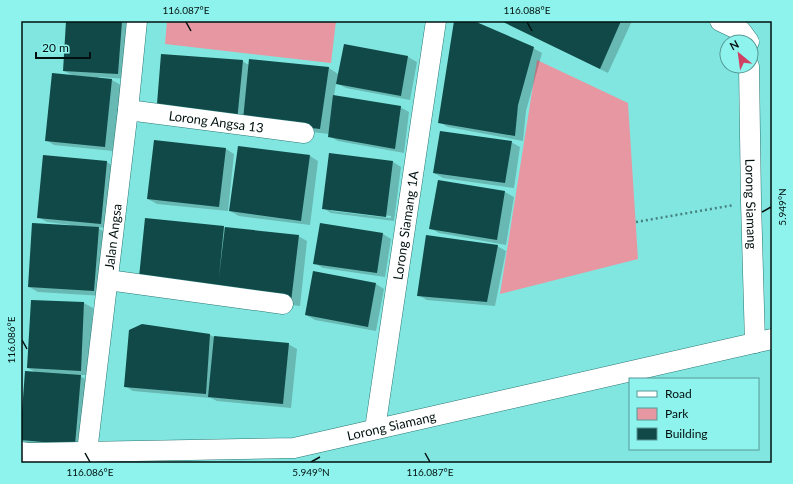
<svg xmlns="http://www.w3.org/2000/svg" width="793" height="484" font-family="Lato,sans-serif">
	<rect width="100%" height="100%" fill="#82e6e0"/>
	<path fill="#e697a2" d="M 167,21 L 336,21 L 331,63 L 165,44 Z
		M 537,60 L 628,103 L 638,259 L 500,294 Z"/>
	<path fill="#0003" fill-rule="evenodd" d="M 67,21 L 130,21 L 127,79 L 99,77 L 99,79 L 112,80 L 121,85 L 113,151 L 54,145 L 46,140 L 74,76 L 64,71 Z
		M 455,21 L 471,21 L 533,48 L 542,53 L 526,111 L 523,141 L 448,127 L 439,122 Z
		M 502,21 L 632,21 L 608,73 Z
		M 345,46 L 408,57 L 417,62 L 410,100 L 346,88 L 336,83 L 334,96 L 400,107 L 409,112 L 404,153 L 338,141 L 329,136 L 329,134 L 252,125 L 175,118 L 242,61 L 249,65 L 329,68 L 338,74 Z
		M 511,142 L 520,147 L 514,188 L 443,178 L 434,173 Z
		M 226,149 L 234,154 L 228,211 L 157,204 L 148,199 Z
		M 310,156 L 318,161 L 310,225 L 239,216 L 230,211 Z
		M 107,162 L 115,167 L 109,228 L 96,227 L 107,233 L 103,296 L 38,292 L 29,287 L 71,226 L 71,225 L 47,222 L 38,217 Z
		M 393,162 L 401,167 L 394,221 L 331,213 L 323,208 ZM 331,209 L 391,216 L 391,218 L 331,211 Z
		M 438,181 L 505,192 L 514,197 L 506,245 L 439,233 L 430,228 Z
		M 223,227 L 226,228 L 298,236 L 307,241 L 300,306 L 227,298 L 147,292 Z
		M 383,234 L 391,239 L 385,277 L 323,268 L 314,263 Z
		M 497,246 L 506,251 L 495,306 L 427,300 L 418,295 Z
		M 376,284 L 384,289 L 376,331 L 315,320 L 306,315 Z
		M 32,301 L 84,303 L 93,308 L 89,375 L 78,375 L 89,381 L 83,449 L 29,445 L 21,440 L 21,437 L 37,373 L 28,368 Z
		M 142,325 L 210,335 L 214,337 L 288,344 L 297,349 L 291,408 L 217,401 L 211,398 L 133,391 L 125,386 Z"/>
	<path fill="#104947" d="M 66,21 L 122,21 L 118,74 L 63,71 Z
		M 454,21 L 474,21 L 534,47 L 518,105 L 515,136 L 438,123 Z
		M 501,21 L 621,21 L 600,69 Z
		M 344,44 L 408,56 L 401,96 L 336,84 Z
		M 161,54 L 243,60 L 237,121 L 157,104 Z
		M 249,59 L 329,67 L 320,129 L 243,120 Z
		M 52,73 L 112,79 L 105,147 L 45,141 Z
		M 333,95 L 401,106 L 395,149 L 328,137 Z
		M 440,131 L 512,141 L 505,183 L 433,173 Z
		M 154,140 L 226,148 L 219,207 L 147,199 Z
		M 238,146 L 310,155 L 301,221 L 229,211 Z
		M 329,153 L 393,161 L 386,217 L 322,209 Z
		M 43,155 L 107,161 L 101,224 L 37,218 Z
		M 438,180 L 505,191 L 497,240 L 429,229 Z
		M 145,218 L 224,226 L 219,277 L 225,227 L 299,235 L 291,302 L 138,287 Z
		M 32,223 L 99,227 L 94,291 L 28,287 Z
		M 320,223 L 383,233 L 377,273 L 313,264 Z
		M 426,235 L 498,245 L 487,302 L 417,296 Z
		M 313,271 L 376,283 L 368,327 L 305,315 Z
		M 31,300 L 84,302 L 81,371 L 27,368 Z
		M 142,324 L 210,334 L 206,394 L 124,387 L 129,330 Z
		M 214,336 L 289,343 L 283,404 L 208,397 Z
		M 25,371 L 81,375 L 75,445 L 21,440 L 21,425 Z"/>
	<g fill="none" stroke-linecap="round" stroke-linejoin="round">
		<g stroke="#277773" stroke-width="21">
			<g id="street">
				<path d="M 720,21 L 741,31 L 749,42"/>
				<path id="s1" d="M 749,66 L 751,202 L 755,343"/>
				<path id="s2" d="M 128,110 L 304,133"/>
				<path d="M 108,280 L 283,304"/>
				<path id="s3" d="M 375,429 L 436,21"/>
				<path id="s4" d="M 21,452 L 28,453 L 294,448 L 772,339"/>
				<path id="s5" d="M 87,452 L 128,110 L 137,21"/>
			</g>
		</g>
		<path stroke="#45817e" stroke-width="2.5" stroke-dasharray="2 3" stroke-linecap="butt" d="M 636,222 L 734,205"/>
		<use href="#street" stroke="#fff" stroke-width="20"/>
	</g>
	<path fill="none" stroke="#00100f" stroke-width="1.5" d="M 186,22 L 191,31M 527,22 L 532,31M 762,212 L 771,207M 22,340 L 27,349M 85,453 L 90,462M 425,453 L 430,462M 311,462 L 320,457"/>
	<g text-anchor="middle" stroke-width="4" stroke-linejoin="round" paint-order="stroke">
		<g font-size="13" fill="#00100f" stroke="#8ff3ed">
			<text dy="5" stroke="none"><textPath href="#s2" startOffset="89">Lorong Angsa 13</textPath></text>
			<text dy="5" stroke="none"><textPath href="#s1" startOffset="138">Lorong Siamang</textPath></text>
			<text dy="5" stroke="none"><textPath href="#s3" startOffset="206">Lorong Siamang 1A</textPath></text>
			<text dy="5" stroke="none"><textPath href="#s5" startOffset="217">Jalan Angsa</textPath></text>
			<text dy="5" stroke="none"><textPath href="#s4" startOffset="373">Lorong Siamang</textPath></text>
		</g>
	</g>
	<rect width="793" height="484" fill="none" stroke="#8ff3ed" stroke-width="44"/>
	<rect x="629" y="378" width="130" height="72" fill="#8ff3ed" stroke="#569894"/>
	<rect x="637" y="391" width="20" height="6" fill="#ffffff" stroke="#569894"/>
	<text x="665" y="398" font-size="12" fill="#00100f">Road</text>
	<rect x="637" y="408" width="20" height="12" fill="#e697a2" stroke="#569894"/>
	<text x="665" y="418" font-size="12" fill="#00100f">Park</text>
	<rect x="637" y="428" width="20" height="12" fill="#104947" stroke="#569894"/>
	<text x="665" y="438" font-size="12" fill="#00100f">Building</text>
	<g transform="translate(739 54) rotate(331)"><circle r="19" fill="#8ff3ed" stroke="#569894"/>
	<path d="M0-3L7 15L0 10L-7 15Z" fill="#cf4062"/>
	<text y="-6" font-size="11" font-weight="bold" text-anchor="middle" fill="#00100f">N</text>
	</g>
	<path d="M36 52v6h54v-6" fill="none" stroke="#00100f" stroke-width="2"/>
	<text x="42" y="52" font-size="12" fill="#00100f" stroke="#8ff3ed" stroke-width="3" paint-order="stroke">20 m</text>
	<rect x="22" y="22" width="749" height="440" fill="none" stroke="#00100f" stroke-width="1.5"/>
	<g font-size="10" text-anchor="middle" fill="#00100f">
		<text x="186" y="14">116.087°E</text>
		<text x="527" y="14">116.088°E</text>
		<text transform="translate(782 207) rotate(-90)" y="4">5.949°N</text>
		<text transform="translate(11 340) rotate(-90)" y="4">116.086°E</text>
		<text x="90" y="476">116.086°E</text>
		<text x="311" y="476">5.949°N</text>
		<text x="430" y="476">116.087°E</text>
	</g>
</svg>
